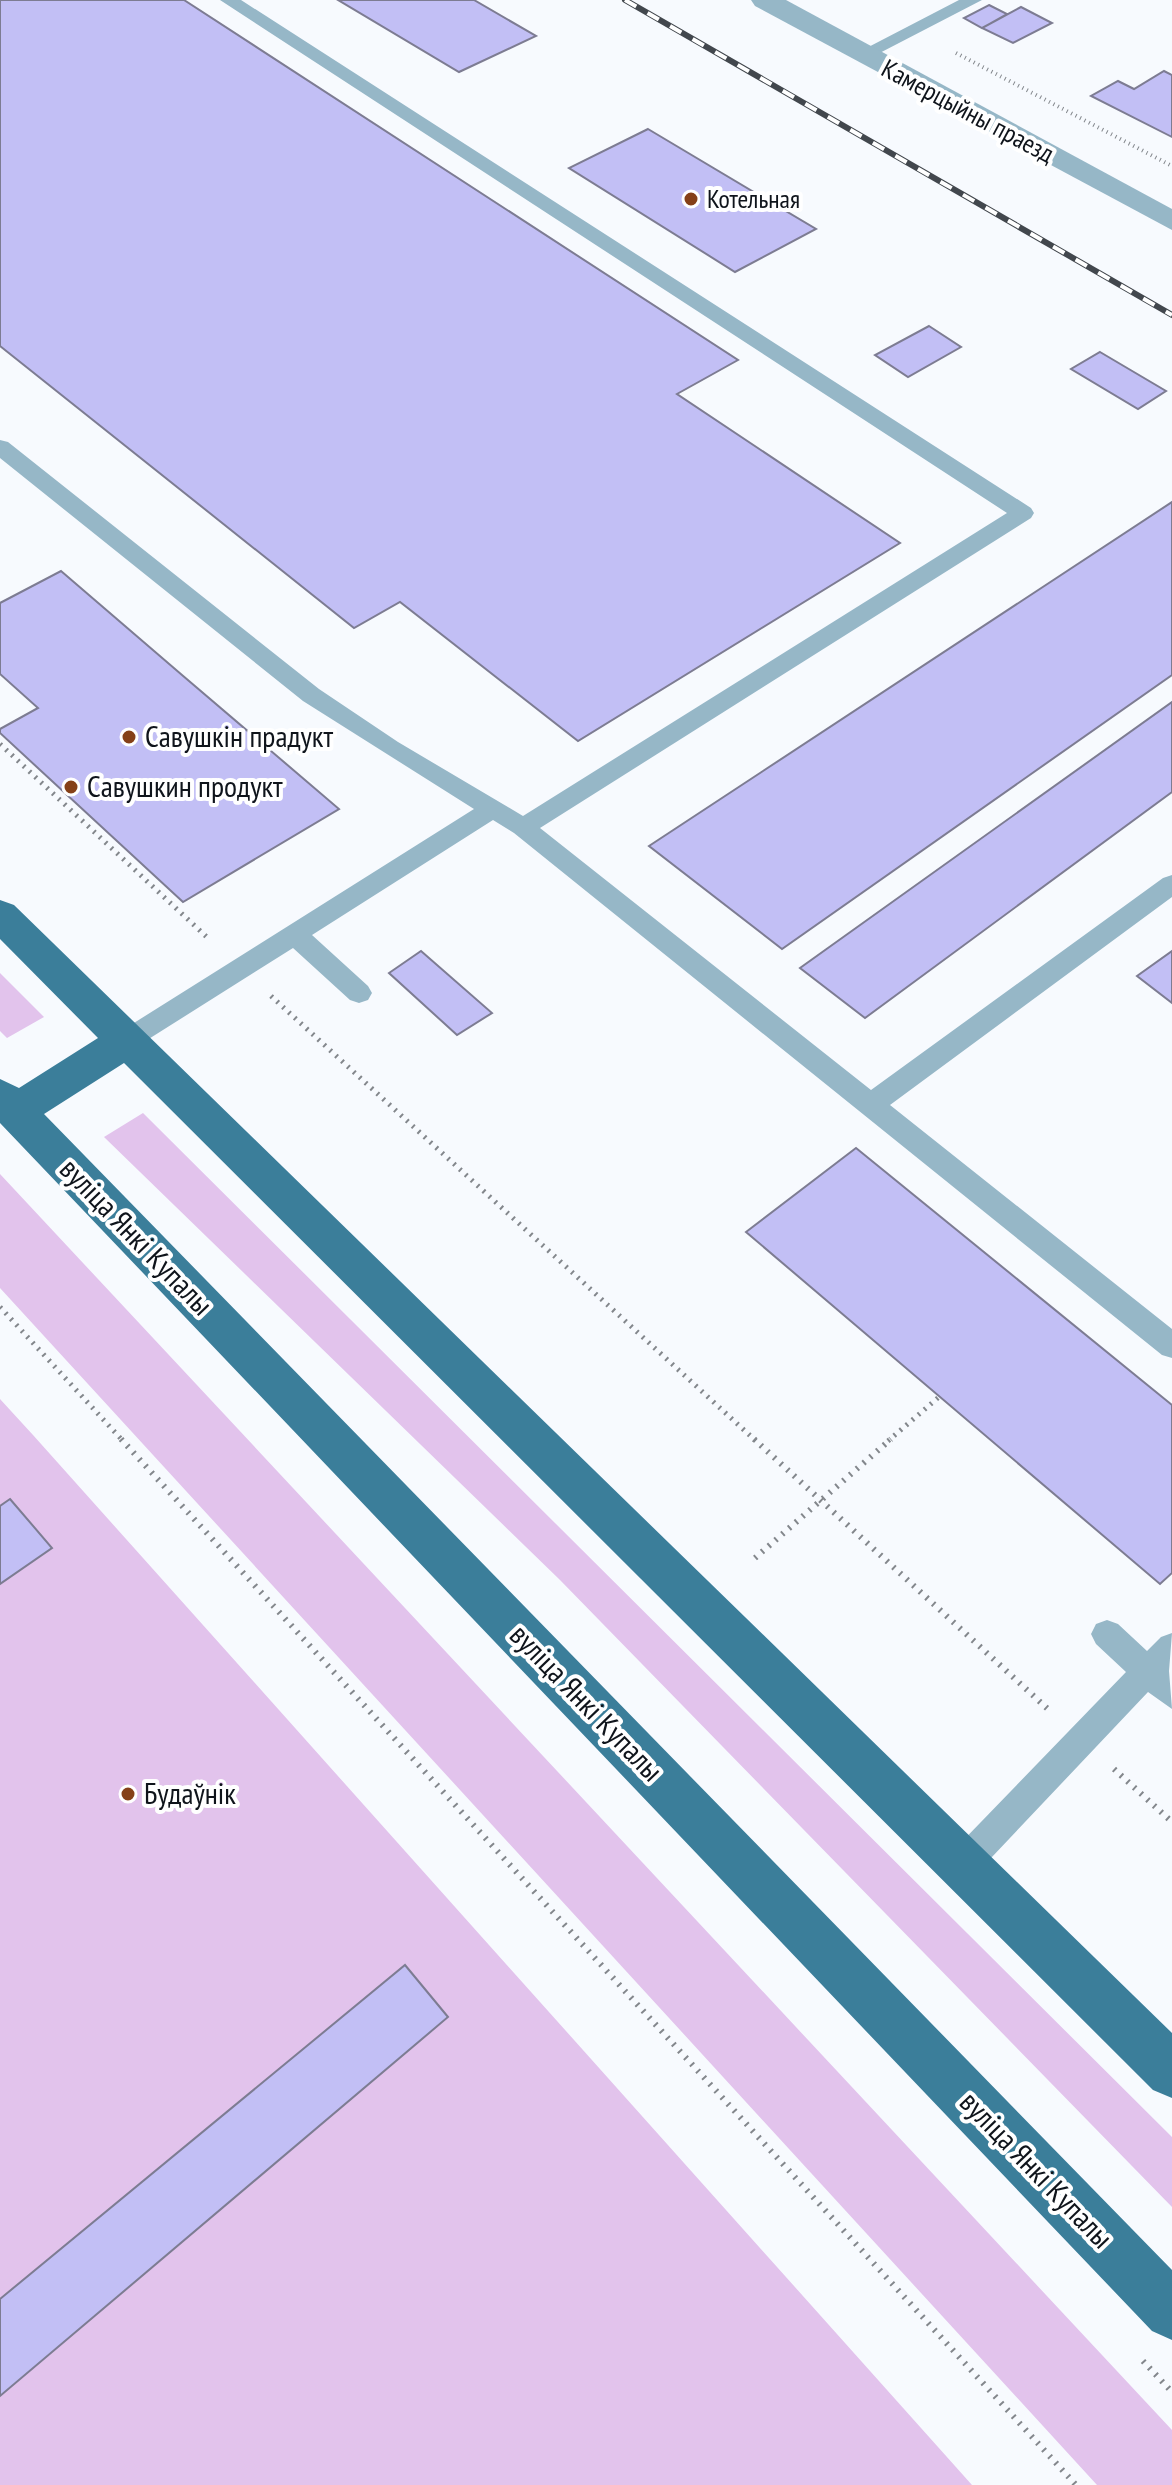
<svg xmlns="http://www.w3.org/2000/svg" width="1172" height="2485" font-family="'PT Sans Narrow',sans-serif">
	<rect width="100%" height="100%" fill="#f7fafe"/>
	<path fill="#e2c3ec" d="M 0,973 L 44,1017 L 7,1038 L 0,1031 Z
		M 143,1113 L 1172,2137 L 1172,2207 L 560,1580 L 104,1137 Z
		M 0,1174 L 1172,2430 L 1172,2485 L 1097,2485 L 0,1288 Z
		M 0,1399 L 33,1435 L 972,2485 L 0,2485 Z"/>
	<path fill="#c2bff5" stroke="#7d7c92" stroke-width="2" d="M 0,0 L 184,0 L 738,360 L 677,394 L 900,543 L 578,741 L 400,602 L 354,628 L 0,346 Z
		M 338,0 L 474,0 L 536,36 L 459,72 Z
		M 989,5 L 1007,14 L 982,28 L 964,18 Z
		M 1021,7 L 1052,23 L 1013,43 L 982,28 Z
		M 1164,71 L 1172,75 L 1172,137 L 1091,96 L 1118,81 L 1134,89 Z
		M 648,129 L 816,229 L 735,272 L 569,168 Z
		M 929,326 L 961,347 L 908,377 L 875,355 Z
		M 1100,352 L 1166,391 L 1138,409 L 1071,369 Z
		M 1172,502 L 1172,675 L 782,949 L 649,846 Z
		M 61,571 L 182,675 L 339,809 L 183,902 L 0,733 L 0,729 L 38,708 L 0,674 L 0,603 Z
		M 1172,702 L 1172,792 L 865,1018 L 800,968 Z
		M 421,951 L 492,1013 L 457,1035 L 389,973 Z
		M 1172,951 L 1172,1003 L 1137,976 Z
		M 856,1148 L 1172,1405 L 1172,1573 L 1160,1584 L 746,1232 Z
		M 10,1499 L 52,1548 L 0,1584 L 0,1506 Z
		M 405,1965 L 448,2017 L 0,2396 L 0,2299 Z"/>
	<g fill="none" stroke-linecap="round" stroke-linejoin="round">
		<path stroke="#83878c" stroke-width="4" stroke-dasharray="1 4" stroke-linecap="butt" d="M 956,53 L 1172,166"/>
		<path stroke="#83878c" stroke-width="5" stroke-dasharray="2 6" stroke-linecap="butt" d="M 0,744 L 210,940
			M 271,996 L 756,1441
			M 0,1307 L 123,1441
			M 888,1441 L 940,1396"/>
		<path stroke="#83878c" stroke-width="6" stroke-dasharray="2 7" stroke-linecap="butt" d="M 121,1439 L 1076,2485
			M 754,1439 L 1050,1711
			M 755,1558 L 891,1439
			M 1114,1769 L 1172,1822
			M 1143,2361 L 1172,2392"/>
		<path fill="#96b7c7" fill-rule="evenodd" d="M 220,0 L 241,0 L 1031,508 L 1034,513 L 1031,518 L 540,828 L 871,1090 L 1163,878 L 1172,875 L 1172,897 L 890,1105 L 1172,1329 L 1172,1358 L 1162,1355 L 514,833 L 493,820 L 312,935 L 368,986 L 372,993 L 368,1000 L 359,1003 L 350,1000 L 293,948 L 136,1047 L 127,1050 L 118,1047 L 114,1040 L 118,1033 L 474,809 L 303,701 L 0,458 L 0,440 L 8,442 L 319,689 L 398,742 L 523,816 L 1007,513 Z
			M 959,0 L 982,0 L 870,58 L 864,59 L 855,54 Z
			M 1107,1620 L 1118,1624 L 1147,1651 L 1161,1637 L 1172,1633 L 1169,1671 L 1172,1709 L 1148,1692 L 974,1876 L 962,1881 L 950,1876 L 945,1865 L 950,1854 L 1126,1672 L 1096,1644 L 1091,1634 L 1096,1624 Z"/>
		<path fill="#96b7c7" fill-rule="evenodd" d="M 751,0 L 786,0 L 1172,209 L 1172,230 L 755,6 Z"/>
		<path fill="#3b7e9a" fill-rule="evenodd" d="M 0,900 L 14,905 L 1172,2033 L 1172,2098 L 1153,2090 L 124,1063 L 44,1114 L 1172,2270 L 1172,2340 L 1152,2331 L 0,1123 L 0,1079 L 19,1088 L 98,1038 L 0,939 Z"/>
		<g stroke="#42474d" stroke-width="6">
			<path id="rail" d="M 625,0 L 1172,315"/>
		</g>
		<use href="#rail" stroke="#fff" stroke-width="4" stroke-dasharray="13" stroke-linecap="butt"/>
	</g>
	<g fill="#854018" stroke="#fff" stroke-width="3">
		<circle cx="691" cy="199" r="8"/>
		<circle cx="129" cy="737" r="8"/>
		<circle cx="71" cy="787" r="8"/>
		<circle cx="128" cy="1794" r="8"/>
	</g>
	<g text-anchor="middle" stroke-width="8" stroke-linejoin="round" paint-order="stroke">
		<g font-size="26" fill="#0f141b" stroke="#fff">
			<text transform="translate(968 111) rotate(28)" y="9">Камерцыйны праезд</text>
		</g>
		<g font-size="26" fill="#0f141b" stroke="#fff" text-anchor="start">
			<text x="707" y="208">Котельная</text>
		</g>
		<g font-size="30" fill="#0f141b" stroke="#fff" text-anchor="start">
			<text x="145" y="747">Савушкін прадукт</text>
			<text x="87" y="797">Савушкин продукт</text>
			<text x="144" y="1804">Будаўнік</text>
		</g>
		<g font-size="30" fill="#0f141b" stroke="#fff">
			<text transform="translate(136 1237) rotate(46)" y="10">вуліца Янкі Купалы</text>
			<text transform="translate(586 1703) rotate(46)" y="10">вуліца Янкі Купалы</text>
			<text transform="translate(1036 2170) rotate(46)" y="10">вуліца Янкі Купалы</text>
		</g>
	</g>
</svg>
